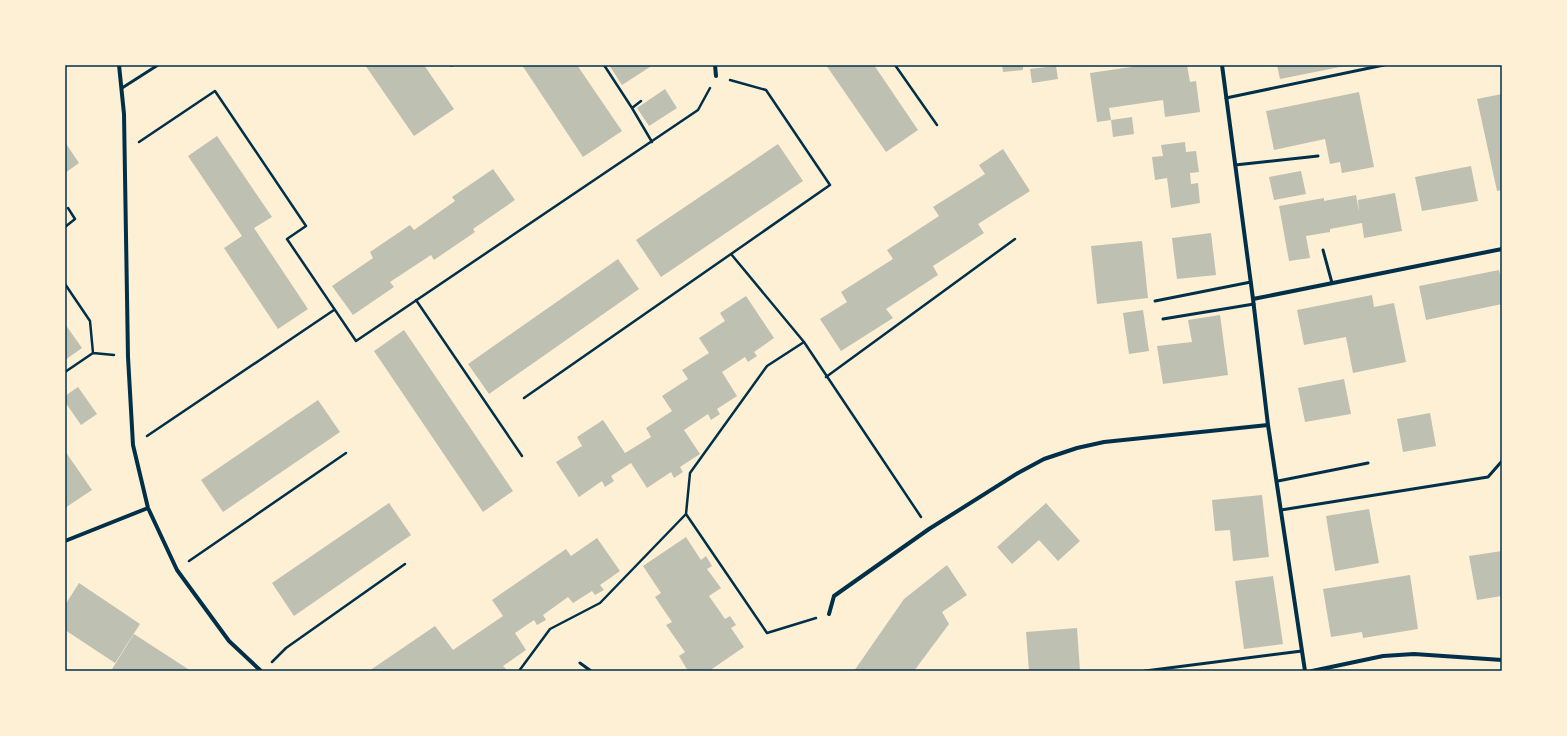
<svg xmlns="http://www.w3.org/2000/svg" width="1567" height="736" font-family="Bitter,serif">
	<rect width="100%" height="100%" fill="#fdf0d5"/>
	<path fill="#bec0b2" d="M 365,65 L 424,65 L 454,109 L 414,136 Z
		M 522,65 L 577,65 L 622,131 L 583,157 Z
		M 609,65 L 653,65 L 622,85 Z
		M 826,65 L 874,65 L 918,130 L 886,152 Z
		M 1002,65 L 1023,65 L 1023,70 L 1003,72 Z
		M 1145,65 L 1187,65 L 1190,82 L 1196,81 L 1200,112 L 1165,117 L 1163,100 L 1109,108 L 1111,120 L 1097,122 L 1090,73 Z
		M 1277,65 L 1345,65 L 1345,66 L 1280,79 Z
		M 1056,66 L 1058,79 L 1032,83 L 1030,69 Z
		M 665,89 L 677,108 L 649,126 L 637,108 Z
		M 1359,92 L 1374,167 L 1342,173 L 1340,162 L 1330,164 L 1325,139 L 1274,150 L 1266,111 Z
		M 1502,94 L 1502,190 L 1497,191 L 1477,99 Z
		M 1132,117 L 1134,134 L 1113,137 L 1111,120 Z
		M 217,136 L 272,217 L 254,228 L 308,309 L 278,329 L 224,248 L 242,236 L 188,156 Z
		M 65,142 L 79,163 L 65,173 Z
		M 1185,142 L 1186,152 L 1196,151 L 1199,172 L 1190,173 L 1191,184 L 1198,183 L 1200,203 L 1171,208 L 1167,178 L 1155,180 L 1152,157 L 1163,156 L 1161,145 Z
		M 778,144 L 803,181 L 661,277 L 636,240 Z
		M 1003,149 L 1030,191 L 978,224 L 984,233 L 933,266 L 938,275 L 886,309 L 893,318 L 841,351 L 820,319 L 847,302 L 841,292 L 893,259 L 887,250 L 939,216 L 933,207 L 985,174 L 979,165 Z
		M 1471,166 L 1478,201 L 1422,211 L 1415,177 Z
		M 493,169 L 515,200 L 473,229 L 475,232 L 434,260 L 431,255 L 390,282 L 394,287 L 353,315 L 332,286 L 373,258 L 370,252 L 410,225 L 414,230 L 455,201 L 452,197 Z
		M 1301,171 L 1306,194 L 1274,200 L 1269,177 Z
		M 1395,193 L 1402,231 L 1364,238 L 1362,223 L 1330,229 L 1330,232 L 1306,236 L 1310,258 L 1289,261 L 1279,206 L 1324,198 L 1324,201 L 1356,195 L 1359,212 L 1358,200 Z
		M 1211,233 L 1216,275 L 1177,279 L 1172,238 Z
		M 1142,241 L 1148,298 L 1097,304 L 1091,246 Z
		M 618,259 L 639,289 L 489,394 L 468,364 Z
		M 1499,270 L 1502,283 L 1502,304 L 1426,320 L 1419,286 Z
		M 1372,295 L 1374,307 L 1394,303 L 1406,362 L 1353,373 L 1346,337 L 1304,345 L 1297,310 Z
		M 746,296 L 774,338 L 754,352 L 757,356 L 748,362 L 745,357 L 722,372 L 737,396 L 717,409 L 720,414 L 711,420 L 708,414 L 684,430 L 700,454 L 680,467 L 683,472 L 674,478 L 671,472 L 647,488 L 631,463 L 611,476 L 614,481 L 605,487 L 602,481 L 579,497 L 556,462 L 582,446 L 577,437 L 603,420 L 625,453 L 651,437 L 646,428 L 672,411 L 662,396 L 688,379 L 682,370 L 709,353 L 699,338 L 725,321 L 720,313 Z
		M 1143,310 L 1149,351 L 1129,354 L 1123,313 Z
		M 1220,315 L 1228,375 L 1163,384 L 1157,346 L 1192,342 L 1188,320 Z
		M 65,324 L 82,348 L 65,360 Z
		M 404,330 L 513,491 L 483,512 L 374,351 Z
		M 1344,379 L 1351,414 L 1305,422 L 1298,388 Z
		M 78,387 L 97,414 L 81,425 L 65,402 L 65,396 Z
		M 318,400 L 340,432 L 223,512 L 201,480 Z
		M 1430,413 L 1436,446 L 1403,452 L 1397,419 Z
		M 65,451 L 92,490 L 65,508 Z
		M 1262,495 L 1269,557 L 1233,561 L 1230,530 L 1215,531 L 1212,500 Z
		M 389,503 L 411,535 L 294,616 L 272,583 Z
		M 1046,503 L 1080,541 L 1058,561 L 1039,540 L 1012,564 L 997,547 Z
		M 1369,509 L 1379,563 L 1335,571 L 1326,516 Z
		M 686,537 L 701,560 L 706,556 L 712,566 L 707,569 L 721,588 L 709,596 L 725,619 L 730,616 L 736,625 L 731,628 L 744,647 L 709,671 L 688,671 L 679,656 L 685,652 L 666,625 L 672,622 L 655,597 L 661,593 L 643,566 Z
		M 597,538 L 620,571 L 600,585 L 604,590 L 595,595 L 592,591 L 573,603 L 568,597 L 543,615 L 546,620 L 537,625 L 534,620 L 515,633 L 526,650 L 503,666 L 507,670 L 505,671 L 369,671 L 435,626 L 453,650 L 503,616 L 492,600 L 566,549 L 571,556 Z
		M 1502,551 L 1502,596 L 1477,600 L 1469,556 Z
		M 947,565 L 967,595 L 942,612 L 949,624 L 914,671 L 854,671 L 904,599 Z
		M 1410,575 L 1418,629 L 1363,638 L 1362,632 L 1331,637 L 1323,589 Z
		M 1273,576 L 1283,644 L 1244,649 L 1235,581 Z
		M 79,583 L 140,624 L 115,663 L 65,630 L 65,605 Z
		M 1077,628 L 1080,671 L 1029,671 L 1026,632 Z
		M 134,634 L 191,671 L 115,671 L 112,669 Z"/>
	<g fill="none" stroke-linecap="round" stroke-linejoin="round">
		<path stroke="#003049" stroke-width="2.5" d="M 604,65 L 632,108 L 652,142
			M 895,65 L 937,125
			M 730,80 L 766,90 L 830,185 L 731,254 L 804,342 L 921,517
			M 632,108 L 641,101
			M 139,142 L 215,91 L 306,226 L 287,239 L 356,341 L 698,110 L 710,88
			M 65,227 L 75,219 L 68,208
			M 65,284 L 90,321 L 93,353 L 114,355
			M 416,300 L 522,456
			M 65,372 L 93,353
			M 826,377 L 1015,239
			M 524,398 L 731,254
			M 147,436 L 334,310
			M 686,514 L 767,633 L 816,618
			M 189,561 L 346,453
			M 272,662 L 286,648 L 405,564
			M 519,671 L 550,629 L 600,603 L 686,514 L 690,473 L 767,366 L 804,342"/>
		<path stroke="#003049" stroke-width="3" d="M 451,65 L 452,65
			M 122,88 L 158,65
			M 1226,98 L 1384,65
			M 1235,165 L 1318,156
			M 1323,250 L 1332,283
			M 1155,301 L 1251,282
			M 1163,319 L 1254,304
			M 1278,481 L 1368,463
			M 1281,510 L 1488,477 L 1502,461
			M 580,663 L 591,671
			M 1145,671 L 1302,651"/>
		<path stroke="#003049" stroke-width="4" d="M 119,65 L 124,114 L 128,357 L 133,445 L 148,508 L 177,570 L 229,641 L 261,671
			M 715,65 L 716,76
			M 1222,65 L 1253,299 L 1268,425 L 1305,671
			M 1253,299 L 1502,249
			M 65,541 L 148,508
			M 829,614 L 834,596 L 929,529 L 1018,473 L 1044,459 L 1077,448 L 1104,442 L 1268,425
			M 1312,671 L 1383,656 L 1414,654 L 1502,660"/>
	</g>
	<rect width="1567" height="736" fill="none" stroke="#fdf0d5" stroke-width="132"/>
	<rect x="66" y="66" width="1435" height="604" fill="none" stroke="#003049" stroke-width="1.5"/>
</svg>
